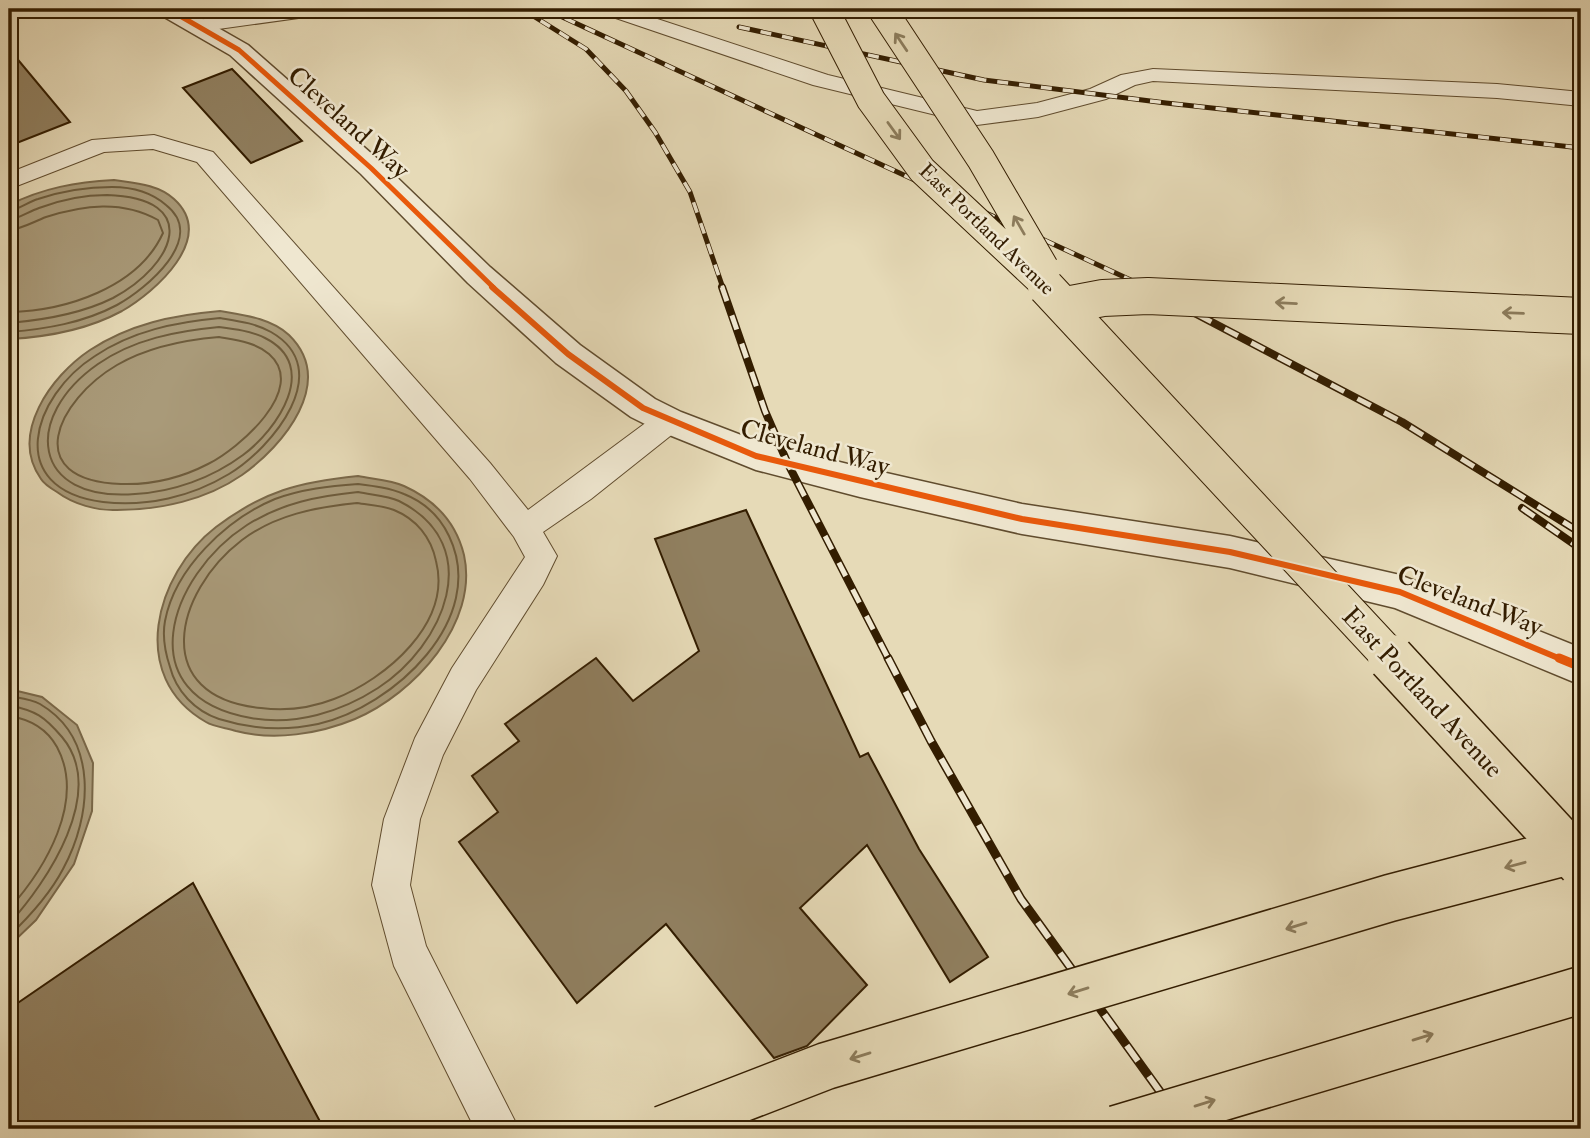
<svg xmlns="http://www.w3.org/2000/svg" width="1590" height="1138" font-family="'IM FELL Double Pica',serif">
	<rect width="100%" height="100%" fill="#e6dab7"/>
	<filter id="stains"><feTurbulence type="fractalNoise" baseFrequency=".00286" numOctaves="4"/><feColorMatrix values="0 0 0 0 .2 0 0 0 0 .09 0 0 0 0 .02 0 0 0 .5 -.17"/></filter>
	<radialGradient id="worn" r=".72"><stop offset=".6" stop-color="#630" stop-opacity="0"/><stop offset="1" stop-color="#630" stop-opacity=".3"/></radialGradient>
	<path fill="#a99a79" stroke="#7a6849" stroke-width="2" d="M 114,180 C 134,183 158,184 174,199 C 217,238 155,292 122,311 C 87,330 48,337 9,339 L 9,205 C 43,188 76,182 114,180 Z
		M 220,311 C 243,315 271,318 289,335 C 337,382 283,446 242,475 C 206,500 160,510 117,510 C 97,511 73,504 57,492 C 52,489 44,484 41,479 C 9,434 51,376 90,350 C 130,324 173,315 220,311 Z
		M 358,476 C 372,479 391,480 404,486 C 435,500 456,522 464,555 C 479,623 414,694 355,719 C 319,734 274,741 236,731 C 227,728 214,727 206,722 C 127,677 155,574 216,527 C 264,491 299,482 358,476 Z
		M 9,689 L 42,697 L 77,725 L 93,763 L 92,811 L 74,864 L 36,920 L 9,946 Z"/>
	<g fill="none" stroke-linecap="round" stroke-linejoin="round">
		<path stroke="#6e5c3c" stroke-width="2" d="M 9,211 C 20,209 28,202 38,199 C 62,191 87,187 112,187 C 131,187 151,192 166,205 C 208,238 146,289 117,305 C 83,323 46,329 9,332
			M 9,220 C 20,218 28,212 39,208 C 60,200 84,195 107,195 C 203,198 175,265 113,298 C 81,314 44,320 9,323
			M 9,230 C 22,229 33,222 46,217 C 84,205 122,200 158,220 L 163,233 C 138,288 65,311 9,312
			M 220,318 C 238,321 255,323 271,332 C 337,370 272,448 229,474 C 191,497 147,507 103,502 C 3,489 32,396 95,356 C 132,331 176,322 220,318 Z
			M 219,327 C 235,329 251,331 265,338 C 321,366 277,430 243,455 C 212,478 173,492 135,494 C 31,502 22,417 98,364 C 134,339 177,331 219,327 Z
			M 219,337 C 236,340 255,342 269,354 C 309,389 238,449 208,464 C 181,478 151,485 121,484 C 19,480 57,400 117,365 C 148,347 183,340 219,337 Z
			M 358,484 C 374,486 390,488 404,494 C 424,502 440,517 449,536 C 489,619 393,707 318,724 C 285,731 251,729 219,719 C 195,711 176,691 170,667 C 165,652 162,637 165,621 C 175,568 227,519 275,499 C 302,489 330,486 358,484 Z
			M 358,492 C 371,495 387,495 399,501 C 488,546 443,646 378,688 C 341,712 295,726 251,718 C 128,697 168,576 247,525 C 282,503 318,496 358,492 Z
			M 357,503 C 369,505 382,505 394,510 C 416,519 431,537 436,561 C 452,623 386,679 334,699 C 311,708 285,711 261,708 C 149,697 174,592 242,540 C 275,515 316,507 357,503 Z
			M 9,696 C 19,698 31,699 40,704 C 99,739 92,816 63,869 C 50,894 30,916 9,936
			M 9,705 C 36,711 44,716 62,737 C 108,792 47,882 9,924
			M 9,716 C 29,719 47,729 57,747 C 86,801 45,869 9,909"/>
	</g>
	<path fill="#907f5f" stroke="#331d00" stroke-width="2" d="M 9,49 L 70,122 L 9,146 Z
		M 232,69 L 302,141 L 251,163 L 183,88 Z
		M 746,510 L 860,757 L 868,753 L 919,849 L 988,957 L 950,982 L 867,845 L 800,908 L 867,985 L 807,1046 L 774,1058 L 666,924 L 577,1003 L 459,842 L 498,812 L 472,776 L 519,741 L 505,724 L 596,658 L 633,701 L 699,651 L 655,539 Z
		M 193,883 L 324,1129 L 9,1129 L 9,1009 Z"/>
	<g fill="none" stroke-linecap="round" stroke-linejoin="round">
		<g stroke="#604c2e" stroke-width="2">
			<path id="lane" d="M 278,9 L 330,9 L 327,13 L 320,15 L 197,32 L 190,30 L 187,26 L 190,22 L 197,20 Z
				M 598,9 L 627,9 L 828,75 L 977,111 L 1037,103 L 1090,89 L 1121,75 L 1153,69 L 1497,84 L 1581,92 L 1581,106 L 1497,98 L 1153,81 L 1135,85 L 1106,99 L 1038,117 L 977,125 L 813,85 L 601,13 Z
				M 154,135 L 213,152 L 490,463 L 528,510 L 659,413 L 669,410 L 679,413 L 683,421 L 679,429 L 591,499 L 543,532 L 557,556 L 543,585 L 476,690 L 443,755 L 420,819 L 410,885 L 426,946 L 519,1129 L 475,1129 L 394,966 L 372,885 L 384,819 L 415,738 L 452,668 L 525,557 L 514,537 L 470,479 L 197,162 L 153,149 L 104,152 L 9,189 L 9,173 L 92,140 Z"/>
		</g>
		<g stroke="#604c2e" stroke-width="3">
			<path id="street" d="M 156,9 L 185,9 L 248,45 L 381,162 L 490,267 L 580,345 L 655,399 L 681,412 L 762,443 L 860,467 L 1022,504 L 1230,536 L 1400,575 L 1581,648 L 1581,685 L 1395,608 L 1230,568 L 1022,534 L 860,497 L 756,470 L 657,430 L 631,417 L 556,363 L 468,283 L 361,174 L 230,55 L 159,14 Z"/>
		</g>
		<use href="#lane" fill="#efe7d0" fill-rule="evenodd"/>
		<use href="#street" fill="#efe7d0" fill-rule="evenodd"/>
		<g stroke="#331d00" stroke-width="5">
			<path id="rail-far2" d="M 522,9 L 586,49 L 626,91 L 655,132 L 690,192 L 723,288
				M 545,9 L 1148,288
				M 739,27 L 984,80 L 1166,103 L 1581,148"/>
		</g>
		<g stroke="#331d00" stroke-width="8">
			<path id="rail-far1" d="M 722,287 L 765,411 L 788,464 L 889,660
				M 1145,287 L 1402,422 L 1581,533
				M 1522,508 L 1581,549"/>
		</g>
		<g stroke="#331d00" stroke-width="9">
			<path id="rail" d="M 888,658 L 931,741 L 1021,899 L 1187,1129"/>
		</g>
		<use href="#rail-far2" stroke="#efe7d0" stroke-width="3.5" stroke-dasharray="11" stroke-linecap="butt"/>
		<use href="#rail-far1" stroke="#efe7d0" stroke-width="5" stroke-dasharray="15" stroke-linecap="butt"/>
		<use href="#rail" stroke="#efe7d0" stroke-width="6" stroke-dasharray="19" stroke-linecap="butt"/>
		<g stroke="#331d00" stroke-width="30" stroke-linecap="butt">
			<path id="primary-bridge-far2" d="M 824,9 L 871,100 L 922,170 L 1048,288
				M 882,9 L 981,159 L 1044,267"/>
		</g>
		<g stroke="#331d00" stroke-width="38" stroke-linecap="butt">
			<path id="primary-bridge-far1" d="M 1046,287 L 1393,660"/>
		</g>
		<g stroke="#331d00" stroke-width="49" stroke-linecap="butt">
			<path id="primary-bridge" d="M 1391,658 L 1581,864"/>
		</g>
		<g stroke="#331d00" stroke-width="38" stroke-linecap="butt">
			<path id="highway-bridge-far1" d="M 1066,305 L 1103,298 L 1148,296 L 1581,316"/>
		</g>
		<g stroke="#331d00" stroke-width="49" stroke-linecap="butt">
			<path id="highway-bridge" d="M 663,1129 L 826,1066 L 1390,898 L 1581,848
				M 1116,1129 L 1581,990"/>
		</g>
		<use href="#primary-bridge-far2" stroke="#e6dab7" stroke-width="28"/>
		<use href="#primary-bridge-far1" stroke="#e6dab7" stroke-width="36"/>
		<use href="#primary-bridge" stroke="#e6dab7" stroke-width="46"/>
		<use href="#highway-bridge-far1" stroke="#e6dab7" stroke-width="36"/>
		<use href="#highway-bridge" stroke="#e6dab7" stroke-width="46"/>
		<g stroke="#efe7d0" stroke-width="9">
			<path id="cycleway-far2" d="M 168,9 L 239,50 L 371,168 L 494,288"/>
		</g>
		<g stroke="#efe7d0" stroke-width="10">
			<path id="cycleway-far1" d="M 492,287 L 568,354 L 643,408 L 756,456 L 1022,519 L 1230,552 L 1400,592 L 1563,660"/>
		</g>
		<g stroke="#efe7d0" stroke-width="13">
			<path id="cycleway" d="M 1559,658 L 1581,667"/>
		</g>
		<use href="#cycleway-far2" stroke="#e8590c" stroke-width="5"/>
		<use href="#cycleway-far1" stroke="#e8590c" stroke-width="6"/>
		<use href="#cycleway" stroke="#e8590c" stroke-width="9"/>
	</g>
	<defs><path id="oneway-shaft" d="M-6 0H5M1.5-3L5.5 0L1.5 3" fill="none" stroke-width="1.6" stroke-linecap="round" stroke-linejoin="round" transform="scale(1.75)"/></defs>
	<g stroke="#8c7c5c">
		<use href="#oneway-shaft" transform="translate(901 42) rotate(-124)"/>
		<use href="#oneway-shaft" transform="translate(894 131) rotate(54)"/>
		<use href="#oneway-shaft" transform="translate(1019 225) rotate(-120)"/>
		<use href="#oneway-shaft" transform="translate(1286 303) rotate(-177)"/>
		<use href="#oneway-shaft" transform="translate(1513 313) rotate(-178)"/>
		<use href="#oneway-shaft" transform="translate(1515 865) rotate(165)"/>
		<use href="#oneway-shaft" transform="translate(1296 926) rotate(163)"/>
		<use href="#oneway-shaft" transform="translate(1078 991) rotate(163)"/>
		<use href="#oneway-shaft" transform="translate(1423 1037) rotate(-17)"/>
		<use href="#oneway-shaft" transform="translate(860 1056) rotate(163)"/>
		<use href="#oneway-shaft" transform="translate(1205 1103) rotate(-17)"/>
	</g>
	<g text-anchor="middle" stroke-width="5" stroke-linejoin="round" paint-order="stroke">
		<g font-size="21" fill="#331d00" stroke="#efe7d0">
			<text transform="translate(987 229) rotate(44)" y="7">East Portland Avenue</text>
		</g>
		<g font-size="26" fill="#331d00" stroke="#efe7d0">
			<text transform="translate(349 122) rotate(42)" y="9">Cleveland Way</text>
			<text transform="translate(815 447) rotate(15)" y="9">Cleveland Way</text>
			<text transform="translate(1470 600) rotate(21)" y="9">Cleveland Way</text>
			<text transform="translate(1423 692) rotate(47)" y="9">East Portland Avenue</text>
		</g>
	</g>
	<rect width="1590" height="1138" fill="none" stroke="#e6dab7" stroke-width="35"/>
	<rect x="10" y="10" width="1569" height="1117" fill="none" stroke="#331d00" stroke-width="3.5"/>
	<rect x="18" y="18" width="1555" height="1103" fill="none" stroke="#331d00" stroke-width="2"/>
	<rect width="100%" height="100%" filter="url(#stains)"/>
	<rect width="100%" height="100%" fill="url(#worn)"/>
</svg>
